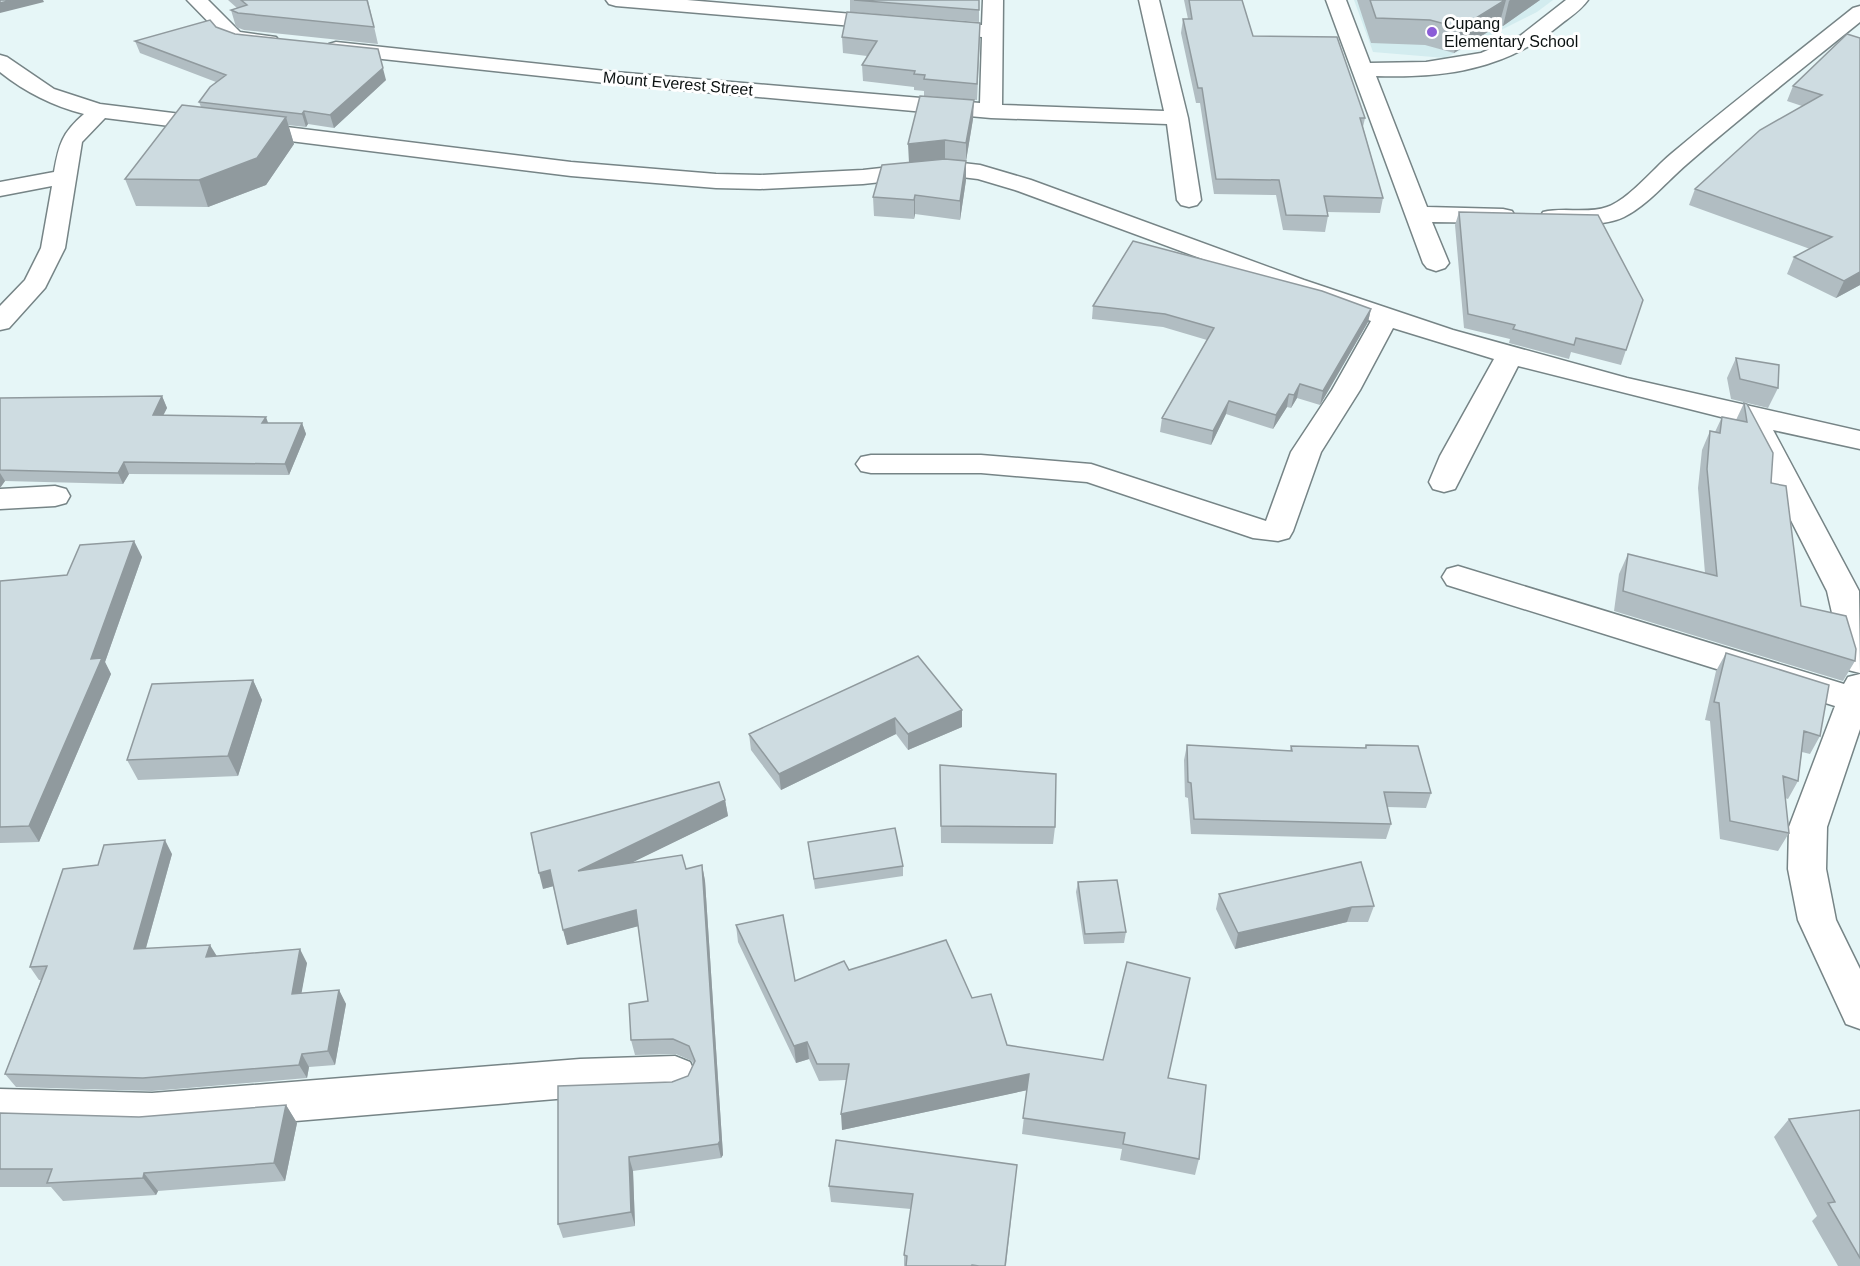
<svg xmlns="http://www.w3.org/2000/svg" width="1860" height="1266" font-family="Helvetica,sans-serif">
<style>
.built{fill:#d3ecef}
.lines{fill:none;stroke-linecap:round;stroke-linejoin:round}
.minor-casing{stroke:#768486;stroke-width:3}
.minor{fill:#fff;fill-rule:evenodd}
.wall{fill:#b1bdc2}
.shaded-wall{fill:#909a9e}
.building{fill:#cedce1;stroke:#909a9e;stroke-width:1.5}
.poi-dot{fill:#8b5dd7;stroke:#fff;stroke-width:2}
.labels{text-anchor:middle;stroke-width:6;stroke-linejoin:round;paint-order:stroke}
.far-poi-label{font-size:16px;fill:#0b1111;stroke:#fff;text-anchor:start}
.far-street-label{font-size:16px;fill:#0b1111;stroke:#fff}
</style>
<rect width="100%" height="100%" fill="#e6f6f7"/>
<path class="built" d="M1354 0H1553L1537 12 1445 58 1373 52Z"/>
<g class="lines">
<g class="minor-casing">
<path id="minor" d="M187 0H208L240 32 276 37 279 41 276 45 269 47 227 41Z
M606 0H687L982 25 983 0H1003L1002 105 1164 111 1139 0H1159L1188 118 1201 200 1197 205 1189 207 1181 205 1177 200 1167 124 991 118 615 84 336 54 329 52 326 48 329 44 336 42 615 72 980 103 982 37 616 6 609 4Z
M1326 0H1346L1370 63 1426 62 1481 53 1520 36 1566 0H1588C1581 10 1570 17 1561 24 1505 70 1445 78 1376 76L1427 207 1503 209 1512 211 1515 216 1512 221 1503 223 1432 222 1449 263 1445 268 1436 271 1427 268 1423 263Z
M1860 6V22C1802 69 1743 115 1687 164 1667 181 1648 205 1624 217 1606 226 1563 227 1543 222L1540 217 1543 212C1564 207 1587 214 1607 207 1628 200 1653 169 1671 154 1730 104 1792 57 1853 8Z
M0 55 7 57 54 89 100 104 571 162 716 174 760 175 863 170 945 161 980 165 1031 180 1304 280 1453 330 1627 378 1860 431V449L1773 430 1859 591 1860 673 1848 670 1843 661 1827 591 1741 422 1518 366 1455 489 1444 492 1433 489 1429 482 1440 456 1494 359 1393 328 1360 390 1321 452 1293 531 1289 538 1278 541 1253 538 1087 482 981 473H871L861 471 856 464 861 457 871 455H981L1091 464 1266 521 1291 452 1332 390 1371 321 1015 190 978 179 945 175 863 184 760 189 716 188 571 176 105 118 82 142 65 248 45 288 9 328 0 330V306L25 280 41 248 52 186 0 196V182L54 172C59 144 62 133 84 114 53 106 25 92 0 72Z
M55 486 66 489 70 496 66 503 55 506 0 509V489Z
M1458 566 1844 684 1848 677 1860 674V729L1827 827 1826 869 1836 920 1860 969V1029L1846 1024 1798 920 1788 869 1789 827 1835 706 1447 585 1442 577 1447 569Z
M675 1056 690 1062 696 1075 690 1088 675 1094 580 1097 152 1133 0 1129V1089L152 1093 580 1059Z"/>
</g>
<use href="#minor" class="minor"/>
</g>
<path class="wall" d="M228 0H368L378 44 244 30 236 27 231 10 237 8Z
M850 0H979V22L850 12Z
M1184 0H1242L1253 36 1365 118 1363 127 1383 198 1380 213 1327 212 1328 216 1325 232 1283 230 1276 195 1214 194 1200 103H1196L1181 33 1183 19H1188Z
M1357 0H1540L1503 26 1499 25 1454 53 1425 45 1371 43Z
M216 27 235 34 386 80 334 128 308 124 306 127 288 125 294 144 266 185 208 207 136 206 125 179 201 107 199 102 216 82 140 53 135 41Z
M842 37 980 39 977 100 924 96V91L914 90V87L863 81 862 65 867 56 843 53Z
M1860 38V285L1836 298 1787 274 1794 257 1810 249 1689 205 1695 189 1802 106 1787 101 1793 86Z
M973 119 966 161V180L960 220 915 214 914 219 874 216 873 197 909 163Z
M1459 212 1626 350 1621 365 1571 352 1569 359 1509 343 1510 339 1464 328 1455 225Z
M1093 306 1371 309 1368 322 1320 405 1297 398 1291 408 1287 407 1273 429 1226 414 1211 445 1160 432 1162 418 1207 340 1163 327 1092 319Z
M1736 358 1778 388 1768 408 1731 399 1727 378Z
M162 396 167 408 163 415 268 423H302L306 434 289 475 129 474 123 484 5 481 0 488V398Z
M1744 403 1771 483 1801 606 1855 661 1843 681 1614 611 1619 574 1628 554 1705 573 1698 488 1702 450 1710 431 1715 432 1722 417 1736 420Z
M134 541 142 557 105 662 111 674 39 842 0 843V581L67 575Z
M1726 653 1820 736 1810 754 1802 752 1798 781 1788 799 1785 798 1789 833 1778 851 1720 839 1710 721 1705 720 1716 671Z
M253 680 262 700 238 776 138 780 127 760Z
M962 710V727L908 750 896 734 781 790 751 750 749 734Z
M1187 745 1290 751 1291 746 1365 748 1366 745 1431 793 1426 808 1387 807 1391 824 1386 839 1191 834 1188 798 1185 797 1184 760Z
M940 765 1055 827 1053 844 941 843Z
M725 800 728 816 630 863 686 869 702 865 705 881 723 1155 721 1158 633 1171 635 1226 563 1238 558 1224 672 1082 688 1076 693 1064 692 1061 676 1054 635 1055 631 1040 648 1001 638 926 567 945 553 886 543 889Z
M808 842 903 866V876L815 889Z
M172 854 146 948 216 956 307 963 301 993 339 990 346 1004 335 1065 309 1067 307 1078 152 1091 16 1087 5 1074 41 980H39L30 967 98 865Z
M1078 882 1126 932 1124 943 1084 944 1076 892Z
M1219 894 1374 906 1368 922H1347L1235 949 1216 909Z
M736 925 795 981 849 970 972 998 1007 1045 1168 1078 1199 1159 1195 1175 1120 1160 1122 1149 1022 1134 1027 1090 842 1130 846 1080 819 1081 809 1059 796 1063 738 942Z
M286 1105 297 1123 285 1181 158 1191 156 1195 63 1201 51 1187H0V1113L139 1117Z
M1860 1110V1266H1838L1812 1221 1817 1216 1774 1137 1789 1119Z
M1017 1165 1006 1266H904V1255L911 1209 831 1202 829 1186Z"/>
<path class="shaded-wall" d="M12 0H43L44 2 0 13V3Z
M1506 0 1499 25 1454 53 1460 28Z
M1510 0H1540L1503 26 1509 1Z
M378 49 386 80 334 128 330 115Z
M974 100 973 119 966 161V143Z
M304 111 308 124 306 127 302 114Z
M286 117 294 144 266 185 208 207 199 180Z
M945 140V159L909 163 908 144Z
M966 161V180L960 220V201Z
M915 195V214L914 219V200Z
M1860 272V285L1836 298 1844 281Z
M1371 309 1368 322 1320 405 1323 391Z
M1300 384 1297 398 1291 408 1294 395Z
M1289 394 1287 407 1273 429 1276 415Z
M162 396 167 408 158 426 153 415Z
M1229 401 1226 414 1211 445 1213 431Z
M266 417 270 428 262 423Z
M302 423 306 434 289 475 285 464Z
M124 462 129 474 123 484 118 473Z
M0 473 5 481 0 488Z
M134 541 142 557 105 662 111 674 39 842 29 826Z
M253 680 262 700 238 776 228 756Z
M962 710V727L908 750V734Z
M895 718 896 734 781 790 779 774Z
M725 800 728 816 582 887 578 871Z
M165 840 172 854 142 962 134 949Z
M702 865 705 881 723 1155 721 1158 718 1144Z
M550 870 554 886 543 889 539 873Z
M1352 907 1347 922 1235 949 1238 933Z
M636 910 639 926 567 945 563 930Z
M210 945 218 958 206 957Z
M300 949 307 963 299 1007 292 994Z
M339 990 346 1004 335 1065 328 1051Z
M807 1042 809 1059 796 1063 794 1046Z
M302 1054 309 1067 307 1078 299 1065Z
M1029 1074 1028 1090 842 1130 841 1114Z
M286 1105 297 1123 285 1181 274 1163Z
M629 1157 633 1171 635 1226 631 1212Z
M144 1173 158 1191 156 1195 143 1178Z"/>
<path class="building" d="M0 0H12L0 3Z
M241 0H367L374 27 238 13 231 10 247 5Z
M854 0H979V10Z
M1189 0H1242L1253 36 1337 37 1365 118H1360L1383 198 1324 196 1328 216 1286 215 1279 180 1216 179 1202 88H1198L1183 19H1192Z
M1370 0H1505L1460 28 1430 20 1376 18Z
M847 12 980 23 977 84 924 79 925 75 914 74 915 71 862 65 877 41 842 37Z
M210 20 216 27 235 34 378 49 383 68 330 115 304 111 302 114 199 102 210 87 226 75 135 41Z
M1847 34 1860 38V272L1844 281 1794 257 1832 237 1695 189 1760 130 1822 95 1793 86Z
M920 96 974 100 966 143 945 140 908 144Z
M182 105 286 117 257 158 199 180 125 179Z
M945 159 966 161 960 201 915 195 914 200 873 197 882 165Z
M1459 212 1598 215 1643 300 1626 350 1576 338 1574 345 1513 329 1515 325 1468 314Z
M1133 241 1322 291 1371 309 1323 391 1300 384 1294 395 1289 394 1276 415 1229 401 1213 431 1162 418 1214 328 1165 314 1093 306Z
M1736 358 1779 365 1778 388 1740 379Z
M162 396 153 415 266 417 262 423H302L285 464 124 462 118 473 0 470V398Z
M1744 403 1747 404 1773 453 1771 483 1786 486 1801 606 1846 616 1856 649 1855 661 1623 591 1628 554 1717 576 1707 469 1710 431 1720 433 1722 417 1747 422Z
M134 541 91 659 102 658 29 826 0 827V581L67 575 80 545Z
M1726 653 1829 685 1820 736 1804 731 1798 781 1783 776 1789 833 1730 821 1719 703 1714 702Z
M918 656 962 710 908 734 895 718 779 774 749 734Z
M253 680 228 756 127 760 152 684Z
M1187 745 1292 751 1291 746 1366 748V745L1418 746 1431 793 1384 792 1391 824 1194 819 1191 783 1188 782Z
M940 765 1056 774 1055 827 941 826Z
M719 782 725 800 578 871 682 855 686 869 702 865 720 1141 718 1144 629 1157 631 1212 558 1224V1086L672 1082 688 1076 695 1061 689 1046 673 1039 631 1040 629 1004 648 1001 636 910 563 930 550 870 539 873 531 833Z
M895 828 903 866 814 879 808 842Z
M165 840 134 949 210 945 206 957 300 949 292 994 339 990 328 1051 302 1054 299 1065 143 1078 5 1074 47 966 30 967 63 869 98 865 104 845Z
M1361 862 1374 906 1352 907 1238 933 1219 894Z
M1117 880 1126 932 1085 934 1078 882Z
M783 915 795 981 844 961 849 970 946 940 972 998 991 994 1007 1045 1103 1060 1127 962 1190 978 1168 1078 1206 1085 1199 1159 1123 1144 1125 1133 1023 1118 1029 1074 841 1114 849 1064H817L807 1042 794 1046 736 925Z
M286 1105 274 1163 144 1173 143 1178 47 1183 52 1169H0V1113L139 1117Z
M1860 1110V1258L1828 1203 1835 1202 1789 1119Z
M836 1140 1017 1165 1005 1266H979L972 1265 971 1266H906L907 1256 904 1255 913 1194 829 1186Z"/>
<circle class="poi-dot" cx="1432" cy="32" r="6"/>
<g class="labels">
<g class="far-poi-label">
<text x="1444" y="29">Cupang<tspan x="1444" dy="18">Elementary School</tspan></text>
</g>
<g class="far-street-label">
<text transform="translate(678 83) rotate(5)" y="6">Mount Everest Street</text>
</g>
</g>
</svg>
